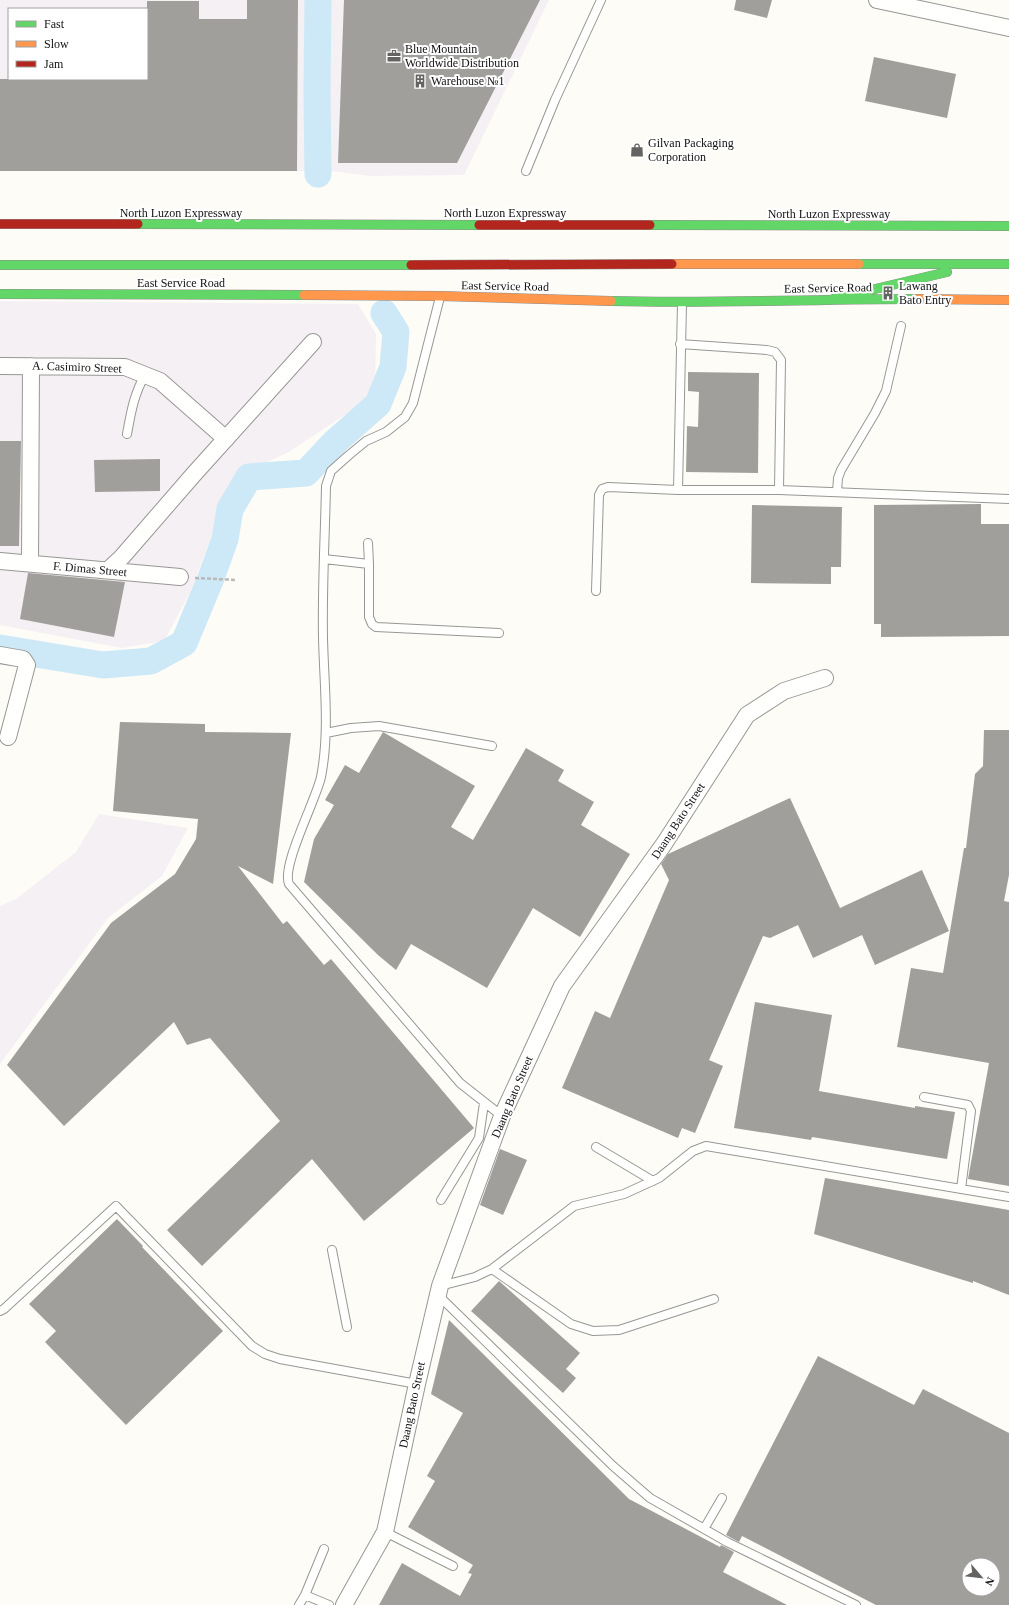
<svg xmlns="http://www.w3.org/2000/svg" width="1009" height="1605" font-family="Georgia,serif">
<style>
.industrial{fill:#f5f0f3;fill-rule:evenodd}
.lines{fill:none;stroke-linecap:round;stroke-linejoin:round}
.river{stroke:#cde8f7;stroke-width:27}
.building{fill:#a19f9c;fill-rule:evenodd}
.lane-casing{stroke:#979795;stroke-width:10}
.street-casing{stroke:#979795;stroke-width:18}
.fast-casing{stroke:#8e8d8b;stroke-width:10}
.slow-casing{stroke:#8e8d8b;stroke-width:10}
.jam-casing{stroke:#8e8d8b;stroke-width:10}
.path{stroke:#b9b9b8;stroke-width:2.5;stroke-dasharray:4 2;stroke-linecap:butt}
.lane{stroke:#fffffe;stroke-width:8}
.street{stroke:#fffffe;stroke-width:16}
.fast{stroke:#63d668;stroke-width:9}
.slow{stroke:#ff974d;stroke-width:9}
.jam{stroke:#b3261e;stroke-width:9}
.labels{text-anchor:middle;stroke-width:4;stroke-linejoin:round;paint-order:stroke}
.poi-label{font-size:12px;fill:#111;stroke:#fff;text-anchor:start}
.street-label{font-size:12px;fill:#111;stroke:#fff}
</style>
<rect width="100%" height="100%" fill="#fdfcf7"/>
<path class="industrial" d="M0 0H549L464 175 370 176 331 171H0ZM9 9H147V79H9Z
M0 301 358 304 376 334 375 395 287 453 245 472 218 518 191 591 164 641 122 648 0 625Z
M99 814 188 828 162 876 108 918 0 1064V906L16 899 76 852Z"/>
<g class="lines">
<path class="river" d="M318 174 317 92 318 0
M0 648 103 665 151 661 184 643 211 578 225 539 230 509 249 477 306 473 335 442 378 404 393 367 396 332 384 313"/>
</g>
<path class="building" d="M247 0H298L297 171H0V79H147V1H199V19H247Z
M344 0H540L457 163H338Z
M736 0H772L767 18 734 10Z
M874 57 956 74 947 118 865 101Z
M688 372 759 373 758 473 686 472 687 426 698 427 699 392 688 391Z
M0 441H21L19 546H0Z
M160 459V491L95 492 94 460Z
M981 504V524H1009V636L881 637V624H874V505Z
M752 505 842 507 841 567H831V584L751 583Z
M28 573 125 582 114 637 20 619Z
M120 722 205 724V732L291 733 273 884 238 866 283 924 287 921 324 965 331 959 474 1128 364 1221 312 1159 202 1266 167 1230 280 1121 210 1038 187 1045 174 1022 64 1126 7 1065 111 923 175 874 196 839 198 819 113 811Z
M984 730H1009V875L1004 901 1009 902V1186L968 1179 989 1063 897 1047 911 968 943 973 964 848H966L975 774 983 766Z
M383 732 475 786 451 827 473 840 526 748 564 770 558 781 594 802 581 825 630 854 580 937 533 908 487 988 411 944 396 970 378 955 304 882 314 839 334 805 325 800 345 765 359 773Z
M790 798 840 908 922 870 949 931 875 965 862 935 813 958 798 925 770 938 763 936 709 1060 723 1066 695 1133 682 1128 678 1138 562 1088 595 1011 610 1018 669 880 661 864 668 854Z
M755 1002 832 1015 819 1091 915 1108V1106L955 1112 947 1159 812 1137 811 1140 734 1128Z
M500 1149 527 1160 503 1215 480 1205Z
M825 1178 1009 1210V1295L973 1281V1283L814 1234Z
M117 1219 143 1246 142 1247 223 1331 126 1425 45 1342 56 1331 29 1304Z
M499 1281 580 1353 566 1369 576 1378 563 1393 471 1311Z
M449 1320 629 1499 720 1547 721 1545 734 1552 723 1572 787 1605H379L402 1563 460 1596 472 1574 468 1573 473 1565 408 1527 435 1481 427 1476 463 1413 431 1394Z
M818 1356 914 1405 923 1389 1009 1433V1605H876L742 1536 739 1542 726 1535ZM969 1565H993V1589H969Z"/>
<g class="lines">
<g class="lane-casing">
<path id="lane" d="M526 171 555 100 601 0
M440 297 413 403 405 417 386 432 366 441 349 455 331 471 326 486C325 537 322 588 323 638 324 684 330 731 321 777 316 800 281 866 289 884L460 1083 502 1116
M680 344 767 350 775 352 781 360 779 490
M127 434C131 412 134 394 145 375
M678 490 682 303
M837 492 838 478 841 470 875 413 886 391 901 326
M324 559 369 564 368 543
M369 564V617L372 624 376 627 499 633
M596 591 599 495 602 489 608 487 678 490H779L1009 499
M326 733 351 728 379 726 492 746
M924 1097 968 1105 971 1111 961 1189
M596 1147 653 1181
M441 1200 479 1138 484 1103
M332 1250 347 1327
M492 1269 571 1324 593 1331 619 1330 714 1299
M440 1286 475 1277 492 1269 574 1206 624 1194 659 1178 693 1151 706 1146 1009 1197
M438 1295 613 1466 650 1498 727 1542 856 1605
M0 1311 4 1309 116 1206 252 1346 265 1354 280 1359 417 1384
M704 1529 722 1498
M385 1532 453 1566
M324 1549 305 1595 329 1605
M299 1605 305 1595"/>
</g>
<g class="street-casing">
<path id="street" d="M877 0 1009 28
M0 366 125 367 160 381 226 439
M0 561 180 577
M30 563 31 366
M108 570 122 557 194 474 313 342
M0 655 23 659 27 665 8 737
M344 1605 385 1532 417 1384 440 1286 502 1116 562 986 664 844 747 715 784 691 825 678"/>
</g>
<g class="fast-casing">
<path id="fast" d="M138 224 479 225
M650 225 1009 226
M859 264H1009
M0 265H411
M0 294 304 295
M833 299 947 272
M611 301C712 304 814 299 916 299"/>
</g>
<g class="slow-casing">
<path id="slow" d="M672 264H859
M304 295 440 296 611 301
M916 299 1009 300"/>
</g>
<g class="jam-casing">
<path id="jam" d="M0 224H138
M479 225H650
M411 265 672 264"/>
</g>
<path class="path" d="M195 578 237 580"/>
<use href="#lane" class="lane"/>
<use href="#street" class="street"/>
<use href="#fast" class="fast"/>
<use href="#slow" class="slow"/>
<use href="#jam" class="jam"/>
</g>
<defs>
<g id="office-bare" transform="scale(1.08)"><path d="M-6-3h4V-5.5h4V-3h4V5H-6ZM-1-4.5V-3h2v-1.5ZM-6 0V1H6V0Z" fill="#646362" stroke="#fff" stroke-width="2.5" paint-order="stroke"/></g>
<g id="building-bare" transform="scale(1.08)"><path d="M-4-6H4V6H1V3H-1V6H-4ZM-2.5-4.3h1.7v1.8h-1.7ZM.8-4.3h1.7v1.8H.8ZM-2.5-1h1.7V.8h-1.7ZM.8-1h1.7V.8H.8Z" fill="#646362" stroke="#fff" stroke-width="2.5" paint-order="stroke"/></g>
<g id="shop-bare" transform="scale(1.08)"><path d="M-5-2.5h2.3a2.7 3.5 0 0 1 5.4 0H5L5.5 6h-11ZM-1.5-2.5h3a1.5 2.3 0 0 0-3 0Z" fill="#646362" stroke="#fff" stroke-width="2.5" paint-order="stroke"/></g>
</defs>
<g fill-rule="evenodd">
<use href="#office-bare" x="394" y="56"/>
<use href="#building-bare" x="420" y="81"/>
<use href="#shop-bare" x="637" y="150"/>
<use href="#building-bare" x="888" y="293"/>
</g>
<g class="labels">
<g class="poi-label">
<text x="405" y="53">Blue Mountain<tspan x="405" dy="14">Worldwide Distribution</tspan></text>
<text x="431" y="85">Warehouse №1</text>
<text x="648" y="147">Gilvan Packaging<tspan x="648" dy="14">Corporation</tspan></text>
<text x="899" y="290">Lawang<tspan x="899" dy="14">Bato Entry</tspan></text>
</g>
<g class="street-label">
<text x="181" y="217">North Luzon Expressway</text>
<text x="505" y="217">North Luzon Expressway</text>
<text x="829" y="218">North Luzon Expressway</text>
<text x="181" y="287">East Service Road</text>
<text transform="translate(505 286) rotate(1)" y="4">East Service Road</text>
<text transform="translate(828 288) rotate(-1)" y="4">East Service Road</text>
<text transform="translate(77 367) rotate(2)" y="4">A. Casimiro Street</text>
<text transform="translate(90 569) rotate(5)" y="4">F. Dimas Street</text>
<text transform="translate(678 821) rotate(-57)" y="4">Daang Bato Street</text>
<text transform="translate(512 1097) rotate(-67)" y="4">Daang Bato Street</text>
<text transform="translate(412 1405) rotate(-78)" y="4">Daang Bato Street</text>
</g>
</g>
<rect x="8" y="8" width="140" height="72" fill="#ffffff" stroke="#a0a0a0"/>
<rect x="16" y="21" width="20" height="6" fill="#63d668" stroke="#a0a0a0"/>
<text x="44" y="28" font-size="12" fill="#111111">Fast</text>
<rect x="16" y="41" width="20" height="6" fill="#ff974d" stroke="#a0a0a0"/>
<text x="44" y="48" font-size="12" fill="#111111">Slow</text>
<rect x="16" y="61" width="20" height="6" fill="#b3261e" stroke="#a0a0a0"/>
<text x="44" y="68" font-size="12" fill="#111111">Jam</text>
<g transform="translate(981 1577) rotate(118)"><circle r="19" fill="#ffffff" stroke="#a0a0a0"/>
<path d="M0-3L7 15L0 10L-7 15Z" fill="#646362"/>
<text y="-6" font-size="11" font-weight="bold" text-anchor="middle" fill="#111111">N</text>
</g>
</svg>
